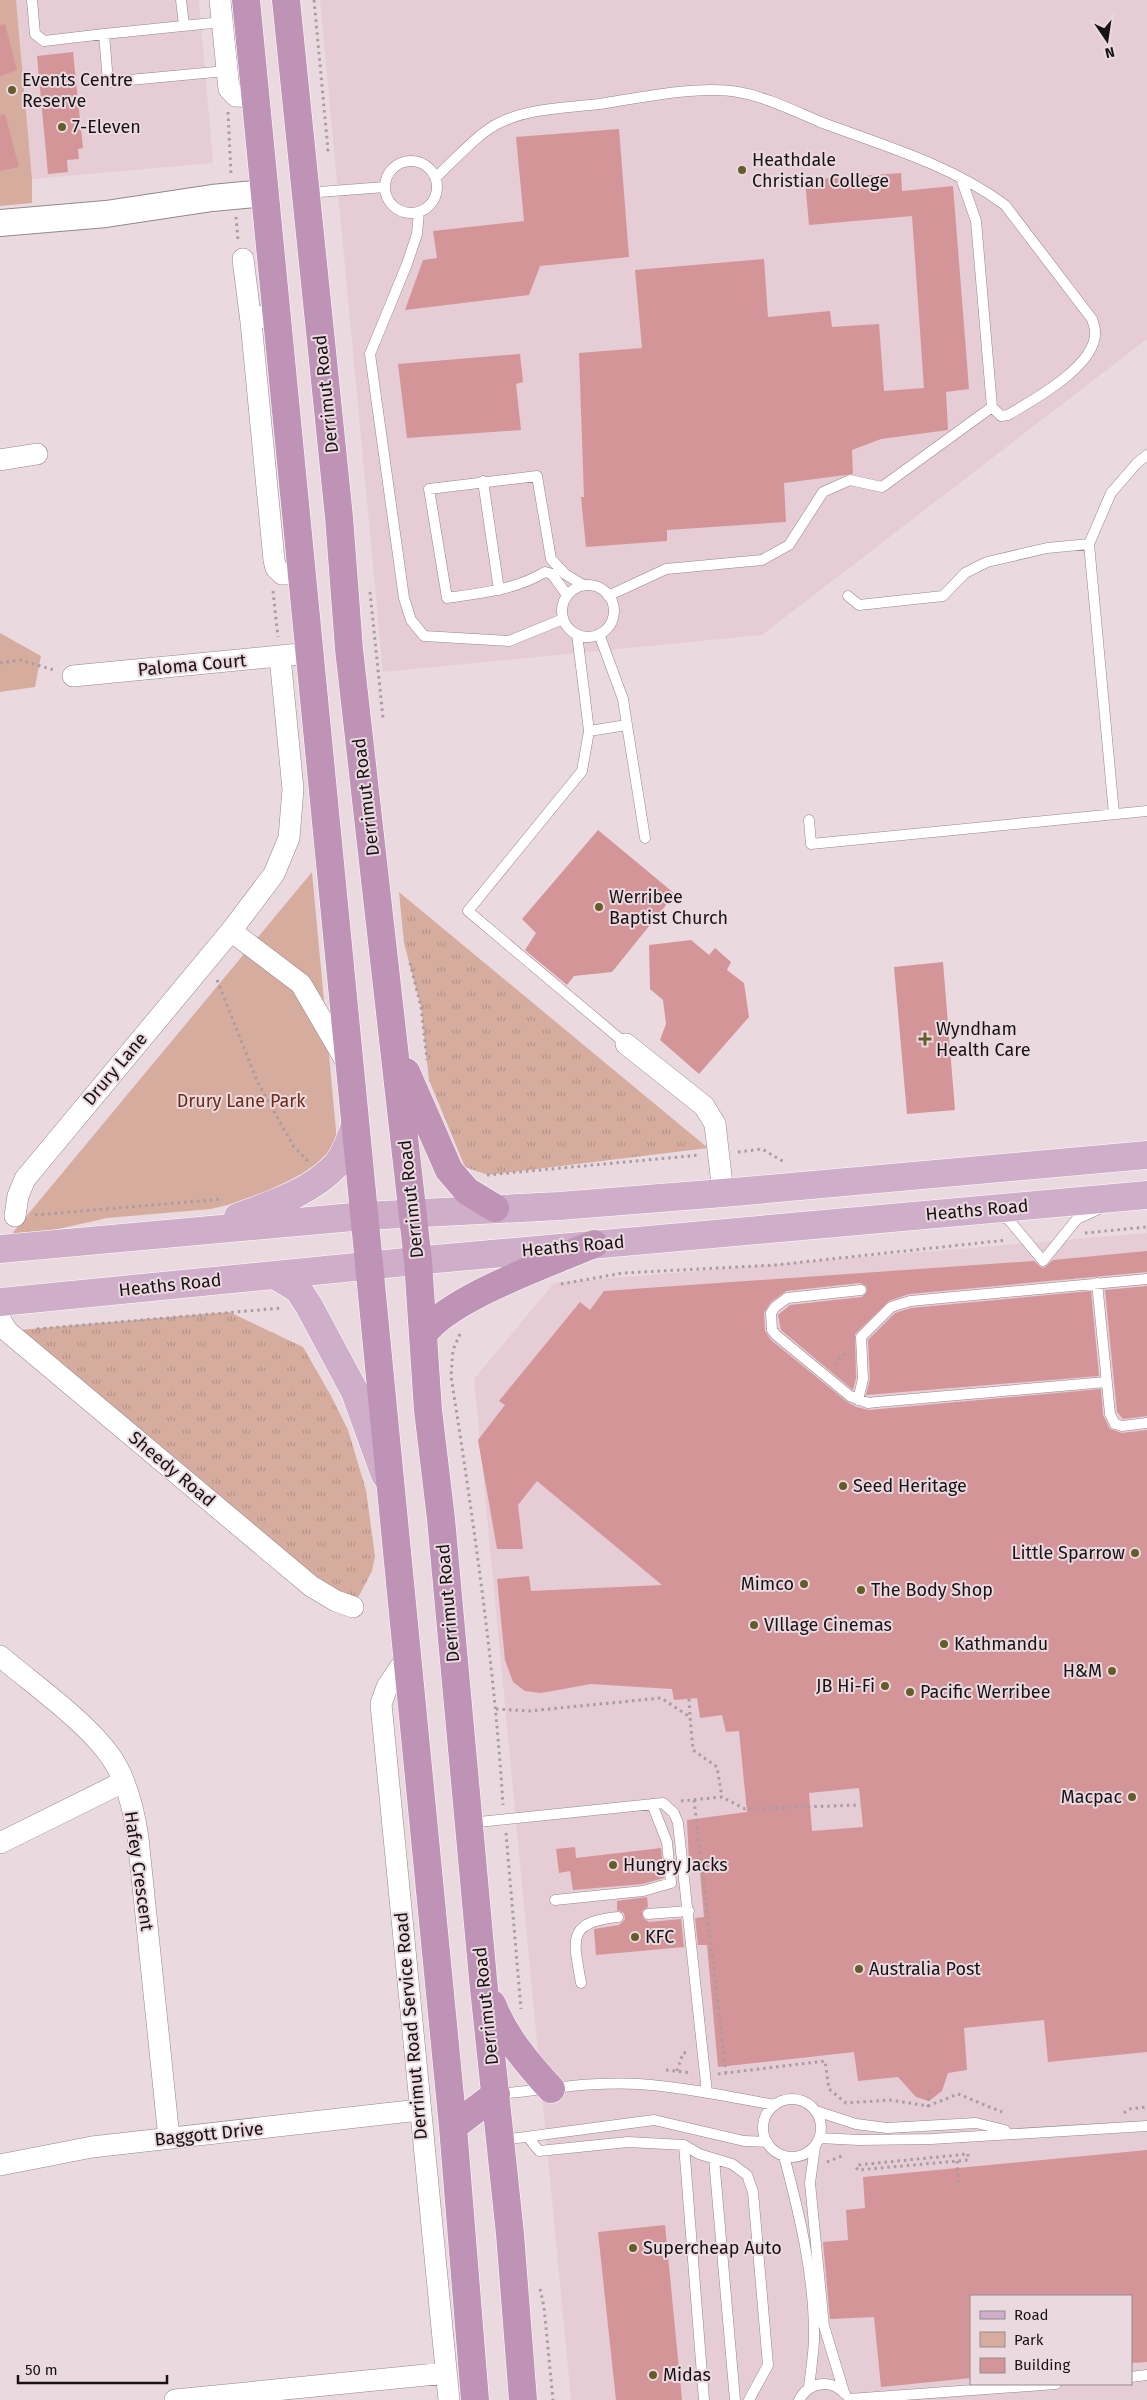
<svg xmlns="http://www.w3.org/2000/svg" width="1147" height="2400" font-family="'Fira Sans',sans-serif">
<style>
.built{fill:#e5ccd5;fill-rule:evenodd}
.grass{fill:url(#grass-tufts)}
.park{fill:#d6ac9f}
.building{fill:#d49598;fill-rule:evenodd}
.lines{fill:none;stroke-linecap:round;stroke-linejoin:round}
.service-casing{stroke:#95878c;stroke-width:11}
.minor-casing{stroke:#95878c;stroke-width:22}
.tertiary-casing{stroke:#95878c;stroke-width:28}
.primary-casing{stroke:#fff;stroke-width:29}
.trunk-casing{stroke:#fff;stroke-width:29}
.path{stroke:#a99da1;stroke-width:3;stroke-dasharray:2.5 4;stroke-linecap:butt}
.service{stroke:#fff;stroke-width:10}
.minor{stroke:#fff;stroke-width:21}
.tertiary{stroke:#fff;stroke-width:26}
.primary{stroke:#ceaec8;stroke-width:28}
.trunk{stroke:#be93b6;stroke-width:28}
.poi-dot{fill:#645c29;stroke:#eadae0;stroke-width:2}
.labels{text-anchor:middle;stroke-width:4;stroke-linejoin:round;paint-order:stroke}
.poi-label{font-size:18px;fill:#181214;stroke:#eadae0;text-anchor:start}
.street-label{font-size:18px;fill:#181214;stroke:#eadae0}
.park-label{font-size:18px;fill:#702912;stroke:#eadae0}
</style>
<defs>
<pattern id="grass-tufts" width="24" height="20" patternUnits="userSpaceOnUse" patternTransform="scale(1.25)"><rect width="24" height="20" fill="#d6ac9f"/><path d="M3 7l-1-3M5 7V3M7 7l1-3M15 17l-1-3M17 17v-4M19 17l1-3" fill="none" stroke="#b79388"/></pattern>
</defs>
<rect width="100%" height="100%" fill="#eadae0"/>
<path class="built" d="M16 0H199L213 163 32 179Z
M320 0H1147V339L762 635 383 672Z
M1147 1233V2400H571L474 1379 554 1283ZM971 2296H1131V2384H971Z"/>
<path class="grass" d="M399 892 708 1148 488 1175 465 1167 429 1080 421 1007 404 943Z
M229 1312 303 1347 330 1394 348 1430 366 1490 375 1556 372 1571 353 1607 7 1331Z"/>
<path class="park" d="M0 0H16L32 179V203L0 206Z
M0 633 41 656 35 687 0 692Z
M312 872 337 1141 323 1164 251 1199 211 1209 107 1218 40 1233 10 1236Z"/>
<path class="building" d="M5 24 17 70 0 76V25Z
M73 52 83 148 78 149 79 159 67 160 68 172 48 174 37 56Z
M5 114 19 167 0 171V115Z
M619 129 629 257 540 266 529 295 405 310 423 260 437 258 433 231 524 221 516 137Z
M901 173 902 191 953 186 969 389 946 392 948 430 881 439 852 450 853 474 784 483 786 522 667 530V541L586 547 581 497H584L579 353 642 348 635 270 764 259 768 317 830 311 832 327 879 324 884 391 924 388 912 216 809 225 805 180Z
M520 354 523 382 516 384 521 430 407 438 398 364Z
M598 830 675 894 612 972 574 976 567 985 525 950 536 933 522 919Z
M691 940 709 955 715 948 731 962 727 970 744 983 749 1017 699 1074 660 1040 666 1024 663 1000 650 989 649 945Z
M943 962 955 1110 907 1114 894 967Z
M1147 1251V1272L909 1294 889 1301 855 1334 856 1378 853 1390 781 1330 778 1315 790 1305 862 1297 867 1292 866 1286 860 1283 786 1291 771 1302 764 1313 765 1331 771 1340 846 1401 856 1407 869 1410 1101 1389 1103 1415 1110 1429 1122 1433 1147 1430V2052L1048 2062 1044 2020 964 2028 967 2070 948 2073 942 2091 929 2101 916 2097 898 2077 858 2081 854 2052 718 2067 707 1945H698L695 1918 704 1917 699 1861 689 1862 687 1820 747 1812 739 1731 726 1732 722 1715 700 1718 697 1698 674 1700 672 1689 591 1684 541 1693 525 1691 513 1682 505 1660 497 1579 529 1576 531 1591 662 1585 537 1481 518 1505 523 1549H497L478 1440 505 1405 499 1401 580 1302 590 1310 604 1291 1034 1261 1041 1267 1044 1268 1053 1260ZM859 1788 863 1827 812 1831 809 1793Z
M1147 1286V1416L1123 1419 1117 1412 1105 1290Z
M1091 1291 1099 1376 866 1395 870 1379 868 1340 895 1313 911 1308Z
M575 1847 576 1858 661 1848 664 1878 642 1884 573 1890 570 1871 559 1873 556 1849Z
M647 1897 648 1907 642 1911 643 1918 649 1922 681 1919 684 1947 596 1955 594 1929 619 1925 625 1919 624 1913 617 1910V1901Z
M1147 2150V2362L1131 2363V2296H971V2378L881 2387 874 2317 830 2319 823 2242 848 2240 846 2210 865 2208 863 2177Z
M665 2225 682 2400H616L598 2232Z"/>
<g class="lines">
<g class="service-casing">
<path id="service" d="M32 0 35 34 44 41 104 34
M181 0 184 25
M222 22 104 34 108 82 226 71
M385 187a26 26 0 1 1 52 0a26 26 0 1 1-52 0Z
M436 177C454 161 478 133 499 123 529 108 566 108 599 104 638 98 699 85 738 92 767 97 796 112 823 123 885 146 951 165 1005 205L1092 319C1093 323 1095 327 1095 331 1098 365 1033 400 1008 415L1001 416 992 407 976 221 961 178
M306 193 385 187
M419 212 417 234 407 264 370 354 404 598 411 620 424 636 509 641 563 619
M483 481 499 590
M562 611a26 26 0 1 1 52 0a26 26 0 1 1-52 0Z
M567 595 552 574 545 572C515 590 482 593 447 598L429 489 537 476 551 559 565 574 583 585
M608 596 666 569 762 560 789 545 823 492 850 480 882 487 992 407
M848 596 859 605 943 596 965 573 987 562 1047 548 1089 544
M577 634 589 731 582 771 468 911 626 1044
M627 725 645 838
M589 731 627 725 623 699 599 634
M1114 814 1089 544 1111 493 1137 463 1147 455
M809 820 811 844 1147 811
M998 1215 1009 1220 1043 1261 1077 1219 1099 1209
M1097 1283 1110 1414 1115 1424 1122 1426 1147 1423
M861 1290 787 1298 775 1307 771 1313 772 1330 776 1335 850 1396 868 1403 877 1402 1106 1382
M858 1400 863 1379 861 1337 891 1307 910 1301 1147 1279
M469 1823 663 1803 674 1813 678 1823 707 2093
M555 1900 643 1891 671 1883 667 1842 652 1804
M648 1914 689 1911
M581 1983C574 1941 565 1922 618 1917
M498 2094C544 2090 592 2081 639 2084 684 2087 730 2097 775 2105
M763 2128a29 29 0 1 1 58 0a29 29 0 1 1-58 0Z
M816 2111 856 2124 887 2128 976 2123 1005 2130
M528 2137 539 2151 628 2142 684 2145 699 2154 732 2164 747 2175 753 2192 768 2365 749 2400
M819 2138 859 2140 931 2139 1147 2126
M502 2140 654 2120 744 2141 767 2142
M684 2145 704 2400
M815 2146 810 2183 824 2326 844 2392
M784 2156C800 2216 815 2279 814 2341 813 2357 811 2372 809 2387
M714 2159 735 2400
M1131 2377 1147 2375
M849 2399 1056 2384
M799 2400C809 2382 831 2378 845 2394"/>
</g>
<g class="minor-casing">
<path id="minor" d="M220 0 229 89 236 96 256 97
M243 259 251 322
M276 310 251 322 274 560 276 568 282 574H302
M0 460 37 454
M73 676 310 653
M231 931 301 984 347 1063
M626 1044 704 1106 715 1124 723 1193
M15 1216 18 1196 25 1179 231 931 274 874 289 838 293 789 280 657
M0 1319 7 1331 311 1586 336 1601 353 1607
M0 1656C34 1685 87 1722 111 1757 127 1780 134 1811 138 1838L169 2138
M406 1659 387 1687 381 1704 449 2400
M0 1843 123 1782
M0 2165 92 2147 419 2110
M175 2400 446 2373"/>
</g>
<g class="tertiary-casing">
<path id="tertiary" d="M0 223 106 214 212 198 265 193"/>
</g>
<g class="primary-casing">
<path id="primary" d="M238 1217C271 1205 312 1192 337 1164 346 1154 350 1139 355 1126
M0 1249 364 1216 559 1206 723 1193 1147 1155
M275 1275 298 1289 309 1306 355 1392 385 1475
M0 1302 436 1259 1147 1195"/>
</g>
<g class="trunk-casing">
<path id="trunk" d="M246 0 453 2127 475 2400
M286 0 339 517 349 649 418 1261 428 1410 441 1519 483 1979 510 2234 523 2400
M406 1072 449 1170 467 1191 495 1208
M423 1335C448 1298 550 1263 594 1244
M492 2004C505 2037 527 2063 551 2089
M453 2127 496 2094"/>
</g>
<path class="path" d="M314 0 328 150H324
M228 112 231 174
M236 217 238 241
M273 591 278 637
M370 592 383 718
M0 663 20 660 54 670
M410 963 421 1007 427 1060
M217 980 258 1083 294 1147 308 1161
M738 1152 762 1149 786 1163
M487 1175 700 1155
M35 1215 223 1199
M1085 1233 1147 1227
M561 1284 623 1273 775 1265 1007 1240
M37 1329 282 1308
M460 1334 453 1350 451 1376C473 1518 494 1661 503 1805
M834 1364 848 1351
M689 1699 690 1716
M496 1709 529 1711 661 1698 690 1717 693 1750 717 1767 722 1797
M694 1800 726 2073
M681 1801 722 1797 745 1809 860 1805
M506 1833 521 2009
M666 2070 692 2073
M677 2071 683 2053 689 2052
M718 2074 825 2061 829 2089 846 2103 890 2100 928 2106 958 2094 1002 2112
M928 2107 929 2091
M1124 2113 1129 2109 1147 2107
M968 2154V2160L858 2170 856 2167 858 2165Z
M957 2161 959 2187
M827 2162 844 2155
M540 2289 544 2307 553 2400"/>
<use href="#service" class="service"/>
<use href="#minor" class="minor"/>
<use href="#tertiary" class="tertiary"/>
<use href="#primary" class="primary"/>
<use href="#trunk" class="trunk"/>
</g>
<g class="poi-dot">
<circle cx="12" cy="90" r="5"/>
<circle cx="62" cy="127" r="5"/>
<circle cx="742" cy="170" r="5"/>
<circle cx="599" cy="907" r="5"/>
<path d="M922.5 1031.5h5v5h5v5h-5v5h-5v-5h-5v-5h5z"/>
<circle cx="843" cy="1486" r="5"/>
<circle cx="1135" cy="1553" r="5"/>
<circle cx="804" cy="1584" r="5"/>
<circle cx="861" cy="1590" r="5"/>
<circle cx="754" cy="1625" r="5"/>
<circle cx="944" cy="1644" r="5"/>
<circle cx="1112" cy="1671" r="5"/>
<circle cx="885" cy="1686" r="5"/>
<circle cx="910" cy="1692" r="5"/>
<circle cx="1132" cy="1797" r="5"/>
<circle cx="613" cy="1865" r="5"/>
<circle cx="635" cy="1937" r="5"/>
<circle cx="859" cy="1969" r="5"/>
<circle cx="633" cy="2248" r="5"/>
<circle cx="653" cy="2375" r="5"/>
</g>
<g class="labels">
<g class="poi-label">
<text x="22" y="86">Events Centre<tspan x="22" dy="21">Reserve</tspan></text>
<text x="72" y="133">7-Eleven</text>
<text x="752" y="166">Heathdale<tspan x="752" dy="21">Christian College</tspan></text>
<text x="609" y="903">Werribee<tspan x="609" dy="21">Baptist Church</tspan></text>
<text x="936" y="1035">Wyndham<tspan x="936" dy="21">Health Care</tspan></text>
<text x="853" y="1492">Seed Heritage</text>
<text x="1125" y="1559" text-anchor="end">Little Sparrow</text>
<text x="794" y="1590" text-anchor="end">Mimco</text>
<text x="871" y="1596">The Body Shop</text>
<text x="764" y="1631">VIllage Cinemas</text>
<text x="954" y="1650">Kathmandu</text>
<text x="1102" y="1677" text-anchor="end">H&amp;M</text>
<text x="875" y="1692" text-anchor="end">JB Hi-Fi</text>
<text x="920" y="1698">Pacific Werribee</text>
<text x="1122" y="1803" text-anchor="end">Macpac</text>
<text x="623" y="1871">Hungry Jacks</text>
<text x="645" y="1943">KFC</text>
<text x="869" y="1975">Australia Post</text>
<text x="643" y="2254">Supercheap Auto</text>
<text x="663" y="2381">Midas</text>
</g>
<g class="street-label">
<text transform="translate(326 394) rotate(-96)" y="6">Derrimut Road</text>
<text transform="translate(192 665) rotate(-5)" y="6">Paloma Court</text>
<text transform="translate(366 797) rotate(-97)" y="6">Derrimut Road</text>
<text transform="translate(115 1069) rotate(-50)" y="6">Drury Lane</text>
<text transform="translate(411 1199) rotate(-96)" y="6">Derrimut Road</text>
<text transform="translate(977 1210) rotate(-5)" y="6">Heaths Road</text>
<text transform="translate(573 1246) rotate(-5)" y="6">Heaths Road</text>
<text transform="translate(170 1285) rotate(-6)" y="6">Heaths Road</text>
<text transform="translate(172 1469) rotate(40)" y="6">Sheedy Road</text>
<text transform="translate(448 1603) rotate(-95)" y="6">Derrimut Road</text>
<text transform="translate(139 1871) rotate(82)" y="6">Hafey Crescent</text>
<text transform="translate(486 2006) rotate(-96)" y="6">Derrimut Road</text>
<text transform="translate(411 2026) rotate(-95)" y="6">Derrimut Road Service Road</text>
<text transform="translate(209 2134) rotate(-6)" y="6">Baggott Drive</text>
</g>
<g class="park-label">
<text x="241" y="1107">Drury Lane Park</text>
</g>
</g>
<rect x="970" y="2295" width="162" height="90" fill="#eadae0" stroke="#968a8e"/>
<rect x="980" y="2311" width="25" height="8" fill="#ceaec8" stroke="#968a8e"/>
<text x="1014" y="2320" font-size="15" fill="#181214">Road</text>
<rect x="980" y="2332" width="25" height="15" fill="#d6ac9f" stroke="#968a8e"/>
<text x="1014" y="2345" font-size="15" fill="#181214">Park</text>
<rect x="980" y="2358" width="25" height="15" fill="#d49598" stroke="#968a8e"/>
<text x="1014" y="2370" font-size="15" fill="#181214">Building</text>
<g transform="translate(1107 40) rotate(167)" stroke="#eadae0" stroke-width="4" paint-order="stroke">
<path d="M0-4L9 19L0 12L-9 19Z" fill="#181214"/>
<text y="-8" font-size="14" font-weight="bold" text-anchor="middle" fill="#181214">N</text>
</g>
<path d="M18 2375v8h149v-8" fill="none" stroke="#181214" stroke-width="2.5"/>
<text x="25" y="2375" font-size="15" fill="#181214" stroke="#eadae0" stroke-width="4" paint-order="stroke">50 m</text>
</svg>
